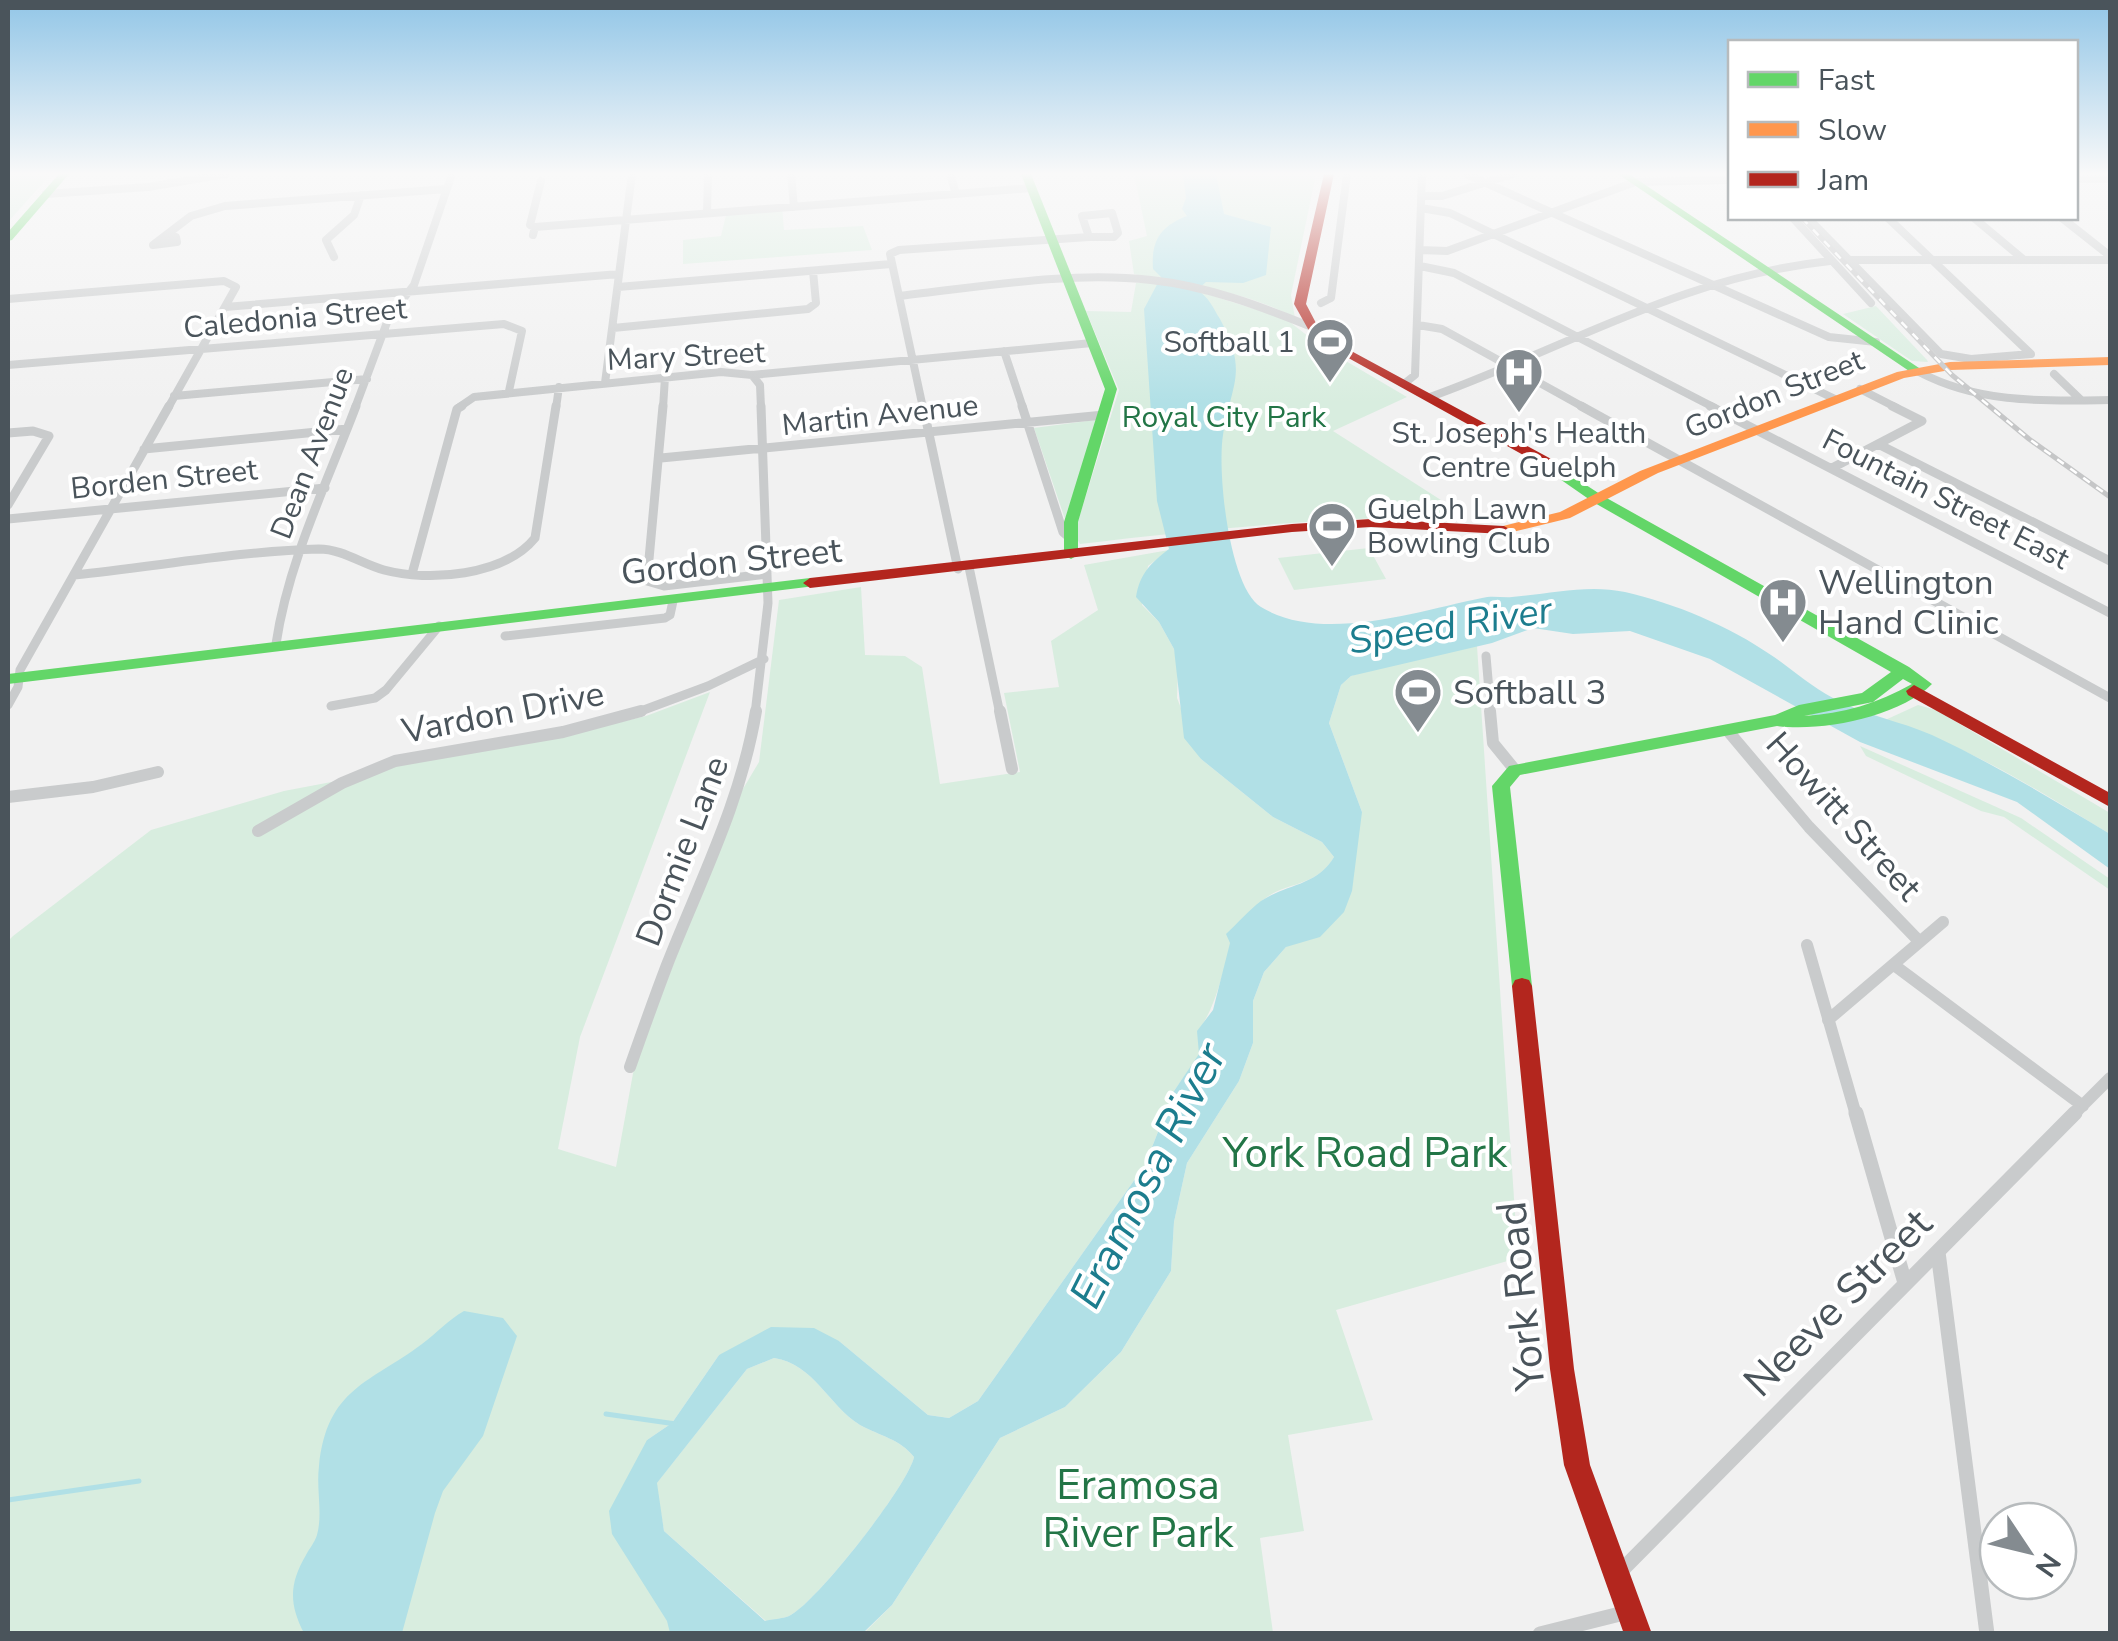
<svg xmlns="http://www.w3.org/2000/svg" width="2118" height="1641" font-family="'Nunito Sans',sans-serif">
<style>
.green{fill:#d8eddf}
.water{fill:#b1e0e6;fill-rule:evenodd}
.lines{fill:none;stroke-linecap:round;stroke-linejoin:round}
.stream{stroke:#b1e0e6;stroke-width:5}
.street-far3{stroke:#c9cbcc;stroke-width:8}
.street-far2{stroke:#c9cbcc;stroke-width:9}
.street-far1{stroke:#c9cbcc;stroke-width:12}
.street{stroke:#c9cbcc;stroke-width:15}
.fast{fill:#63d668;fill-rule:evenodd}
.slow{fill:#ff974d;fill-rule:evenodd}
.jam{fill:#b3261e;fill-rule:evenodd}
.rail-casing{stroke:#c5c6c7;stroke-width:5}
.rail{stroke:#fff;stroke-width:2.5;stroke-dasharray:8;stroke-linecap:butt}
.labels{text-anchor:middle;stroke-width:8;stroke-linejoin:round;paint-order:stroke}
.far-street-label{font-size:30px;fill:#4a545b;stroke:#fff}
.far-poi-label{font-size:30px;fill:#4a545b;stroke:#fff;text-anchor:end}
.far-park-label{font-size:30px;fill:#227546;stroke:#fff}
.street-label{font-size:35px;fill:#4a545b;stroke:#fff}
.poi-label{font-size:35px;fill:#4a545b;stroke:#fff;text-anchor:start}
.water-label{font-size:38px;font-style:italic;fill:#1c7d8e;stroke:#fff}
.near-park-label{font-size:42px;fill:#227546;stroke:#fff}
.near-street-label{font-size:42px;fill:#4a545b;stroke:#fff}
.near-water-label{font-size:45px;font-style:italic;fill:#1c7d8e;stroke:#fff}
</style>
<rect width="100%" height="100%" fill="#f1f1f1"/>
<path class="green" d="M8 174H51L8 222Z
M1134 174H1316L1291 295 1295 318C1247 291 1188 285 1134 274L1129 241 1147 236Z
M782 207 784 230 863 226 872 250 683 264V240L721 236 727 211Z
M1136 283H1158L1197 291 1286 319 1322 347 1407 397 1333 431 1466 516C1333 517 1211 528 1080 544L1075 536 1078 521 1119 390 1086 311 1131 312Z
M1876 306 1927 360 1928 362 1912 361 1843 314Z
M1095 420 1096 423 1065 519 1034 428Z
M1369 548 1386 579 1294 590 1278 558Z
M1169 550 1148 566 1142 605 1159 622 1174 649 1178 667 1177 698 1201 759 1273 817 1322 842 1334 857C1316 888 1286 881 1263 900 1221 934 1228 991 1198 1031L1200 1054 1174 1091 1145 1165 978 1401 949 1418 928 1415 839 1341 719 1355 672 1423 647 1440 670 1633H8V941L13 936 151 830 284 791 363 776 419 759 574 733 646 716 710 692 580 1037 558 1149 616 1167 634 1068 734 804 759 762 779 600 861 587 865 655 905 656 922 667 940 784 1020 772 1004 693 1059 687 1051 641 1098 610 1084 565Z
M1477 646 1518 1258 1336 1310 1373 1420 1288 1435 1304 1531 1260 1538 1273 1633 863 1634 892 1605 1000 1438 1065 1407 1121 1352 1171 1271 1174 1222 1187 1163 1239 1081 1253 1043V1001L1264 972 1286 947 1362 812 1329 723 1341 685 1351 676 1373 669Z
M1918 705 1936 710 2110 813V834C2037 790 1966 743 1883 721Z
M1860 746 2021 818 2110 879V890L2004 817 1981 811 1866 756Z
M774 1358C814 1364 828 1405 860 1425 880 1436 900 1439 914 1457 908 1486 815 1604 789 1616 782 1619 773 1619 766 1621L664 1531 656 1484 747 1369Z"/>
<path class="water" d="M1183 174H1216L1224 214 1271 227 1266 275 1243 283 1206 282 1197 290C1209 297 1213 308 1220 319 1249 373 1231 383 1223 435 1217 471 1229 588 1261 607 1321 644 1418 611 1482 598 1492 595 1502 598 1512 597 1550 594 1587 584 1625 592 1674 603 1729 626 1771 655 1792 669 1810 686 1833 698 1867 716 1900 721 1932 735 1994 764 2052 799 2110 834V869L2017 802 1860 742 1710 659 1630 631 1573 634 1533 628 1492 643 1351 676 1341 685 1329 723 1362 812 1352 891 1344 912 1320 937 1286 947 1264 972 1253 1001V1043L1239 1081 1187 1163 1174 1222 1171 1271 1121 1352 1065 1407 1000 1438 892 1605 863 1633H670L667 1621 612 1534 609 1511 647 1440 672 1423 719 1355 771 1327 814 1328 839 1341 928 1415 949 1418 978 1401 1145 1165 1174 1091 1199 1054 1197 1031 1213 1010 1230 943 1226 934C1238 923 1249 910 1261 901 1286 884 1317 886 1334 857L1322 842 1273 817 1201 759 1184 738 1174 649 1159 622 1136 597C1140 573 1151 563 1169 549L1157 501 1144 309 1161 277 1153 269C1151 240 1161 226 1187 216L1182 209 1186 198ZM774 1358C814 1364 828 1405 860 1425 880 1436 900 1439 914 1457 908 1486 814 1605 789 1616 782 1619 772 1619 765 1621L664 1531 657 1483 747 1369Z
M464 1311 503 1318 517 1336 483 1436 443 1491 435 1513 402 1633H304C289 1604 289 1584 306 1555 309 1549 315 1542 317 1535 323 1513 316 1489 319 1466 327 1388 370 1383 422 1344 437 1333 448 1320 464 1311Z"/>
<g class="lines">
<path class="stream" d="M606 1414 676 1424
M8 1500 139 1481"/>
<path class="street-far3" d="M791 174 794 207
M950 174 956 194
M1466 174 1829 337 1876 342
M2076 179H2110
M46 194 148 187 226 174
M1421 196H1442L1513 174
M1421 208 1450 213 1835 399
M707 213 708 174
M1112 213 1118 233 1114 237H1089L1082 216Z
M1793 218 1871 303
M1808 218 1941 354 1971 359 2031 354 1888 218
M1974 218 2023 259
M2062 218 2110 256
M535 227 1031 188
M169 235 176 237 177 242 153 245 191 216 225 206 446 189
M533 235 535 227 530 225 541 181
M1420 250 1447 251 1635 182 1730 180
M334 257 326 240 354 215 361 195
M1849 260H2110
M1420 266 1454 273 1715 408
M618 287 891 264
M899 296C982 287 1067 271 1151 280 1207 286 1260 306 1312 327
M8 299 224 281 236 287 168 408
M1321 303 1331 298 1347 174
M225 307 619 274
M1418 325 1442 329 1585 408
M613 328 808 309 816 303 813 271
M1004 351 1023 408
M8 365 504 324 522 331 509 391
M1919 372C1980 404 2043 401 2110 400
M2054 374 2081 400
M752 375 760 385 761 408
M605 383 632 174
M1405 383 1415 375 1422 174
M1860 389 1897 408
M174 396 367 379
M1430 397C1569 347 1680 277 1830 261
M355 408 389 317 414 285 452 174
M458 408 474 397 721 372 752 375 1092 343
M556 408 559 387
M663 408 665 377
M923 408 890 254 899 250 1089 237"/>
<path class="street-far2" d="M663 406 647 581 664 586 767 574
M923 406 958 569
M1022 406 1063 532 1070 538
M1581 406 2110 698
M1710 406 2110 613
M8 433 33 431 49 436 8 505
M1878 444 2110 561
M144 449 347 429
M661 458 1104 415
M1832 468 1922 421 1892 406
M8 519 325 488
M969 567 1000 714
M412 574 457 409 462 406
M74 575C154 567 239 551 319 549 342 549 362 564 384 570 429 582 504 576 535 538L556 406
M505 636 665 618 670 615 673 601
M276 644C288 562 327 483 356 406
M1486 656 1491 714
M8 705 18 687 20 670 169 406
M331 706 375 698 386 690 439 626
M633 714 708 686 764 659
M755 714 768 603 761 406"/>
<path class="street-far1" d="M1000 711 1012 769
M1490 711 1493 743 1515 770
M1728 731 1809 827 1917 939
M8 797 93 787 158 772
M258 831 342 783 395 761 563 732 641 711
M1807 945 1856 1115
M1894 965 2083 1106
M1828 1020 1943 922
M630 1067C642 1033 654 999 667 965 700 881 741 802 756 711
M2073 1115 2110 1078"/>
<path class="street" d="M1856 1113 1905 1283
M1938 1252 1987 1634
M1618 1574 2075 1113
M1540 1634 1628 1612"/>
<path class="fast" d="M59 174H69L12 240 8 241V232Z
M1021 174H1031L1117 389 1078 522V555L1071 559 1064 555V522L1105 389Z
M1618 174H1629L1925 372 1915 375Z
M1549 461 1603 496 1909 667 1932 684C1899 717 1822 732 1777 726L1520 775 1510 787 1532 986 1529 992 1522 994 1515 992 1512 986 1492 786 1509 766 1775 715 1799 705 1862 693 1891 672 1593 502 1544 468V462ZM1903 679 1912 684C1878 703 1843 714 1804 716L1873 702Z
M810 578 817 583 815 586 8 684V674Z"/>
<path class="slow" d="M2110 357V365L1950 370 1904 378 1658 473 1570 518 1504 534 1497 530 1499 527 1560 512 1640 471 1897 372 1950 362Z"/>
<path class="jam" d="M1324 174H1334L1306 304 1317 325 1342 346 1566 467V473H1556L1334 350 1308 329 1294 304Z
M1371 519 1504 526 1511 530 1504 534 1371 527 1292 532 810 588 803 583 810 578 1292 524Z
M1914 685 2110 793V807L1908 695 1906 691Z
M1522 978 1529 980 1532 986 1574 1369 1590 1465 1652 1634H1624L1564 1465 1550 1369 1512 986 1515 980Z"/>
<g class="rail-casing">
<path id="rail" d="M1802 218 1952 375 2029 439 2110 497"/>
</g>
<use href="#rail" class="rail"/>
</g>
<linearGradient id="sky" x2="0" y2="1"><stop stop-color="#92c6e7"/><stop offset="0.43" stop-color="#f9f9f9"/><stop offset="1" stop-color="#f9f9f9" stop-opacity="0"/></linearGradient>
<rect width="2118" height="404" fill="url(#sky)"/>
<defs>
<g id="stadium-pin" transform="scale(2.5)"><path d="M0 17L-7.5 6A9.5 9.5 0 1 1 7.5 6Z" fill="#848b90" stroke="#fff"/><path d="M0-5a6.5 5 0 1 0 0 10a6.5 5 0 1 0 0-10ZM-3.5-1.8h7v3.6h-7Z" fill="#fff"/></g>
<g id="hospital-pin" transform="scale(2.5)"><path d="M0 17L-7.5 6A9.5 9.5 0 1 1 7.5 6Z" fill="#848b90" stroke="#fff"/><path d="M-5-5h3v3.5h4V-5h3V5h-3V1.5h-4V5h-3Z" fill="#fff"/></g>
</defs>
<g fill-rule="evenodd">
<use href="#stadium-pin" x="1330" y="342"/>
<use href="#hospital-pin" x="1519" y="372"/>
<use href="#stadium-pin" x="1332" y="526"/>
<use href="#hospital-pin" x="1783" y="602"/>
<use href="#stadium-pin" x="1418" y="692"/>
</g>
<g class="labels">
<g class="far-street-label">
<text transform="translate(295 318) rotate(-5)" y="10">Caledonia Street</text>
<text transform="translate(686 356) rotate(-3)" y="10">Mary Street</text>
<text transform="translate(1774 394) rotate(-22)" y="10">Gordon Street</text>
<text transform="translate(880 415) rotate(-6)" y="10">Martin Avenue</text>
<text transform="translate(312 453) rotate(-69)" y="10">Dean Avenue</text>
<text transform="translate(164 479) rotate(-6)" y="10">Borden Street</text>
<text transform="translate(1946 499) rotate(27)" y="10">Fountain Street East</text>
</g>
<g class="far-poi-label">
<text x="1295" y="352">Softball 1</text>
<text x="1519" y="443" text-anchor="middle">St. Joseph's Health<tspan x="1519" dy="34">Centre Guelph</tspan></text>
<text x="1367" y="519" text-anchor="start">Guelph Lawn<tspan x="1367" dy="34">Bowling Club</tspan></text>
</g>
<g class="far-park-label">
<text x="1224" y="427">Royal City Park</text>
</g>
<g class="street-label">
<text transform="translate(731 561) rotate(-6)" y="12">Gordon Street</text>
<text transform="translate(503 712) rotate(-11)" y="12">Vardon Drive</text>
<text transform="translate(1844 816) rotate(48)" y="12">Howitt Street</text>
<text transform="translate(682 851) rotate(-69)" y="12">Dormie Lane</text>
</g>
<g class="poi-label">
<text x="1818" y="594">Wellington<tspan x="1818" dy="40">Hand Clinic</tspan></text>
<text x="1453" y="704">Softball 3</text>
</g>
<g class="water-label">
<text transform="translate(1450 625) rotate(-9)" y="13">Speed River</text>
</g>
<g class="near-park-label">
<text x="1365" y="1167">York Road Park</text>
<text x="1138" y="1499">Eramosa<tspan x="1138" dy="48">River Park</tspan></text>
</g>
<g class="near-street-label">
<text transform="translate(1520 1296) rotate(-96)" y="15">York Road</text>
<text transform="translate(1837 1302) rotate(-45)" y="15">Neeve Street</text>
</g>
<g class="near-water-label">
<text transform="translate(1147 1175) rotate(-63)" y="16">Eramosa River</text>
</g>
</g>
<rect width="2118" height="1641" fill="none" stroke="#4a545b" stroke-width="20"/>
<rect x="1728" y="40" width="350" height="180" fill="#ffffff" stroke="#b7bbbd" stroke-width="2.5"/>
<rect x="1748" y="72" width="50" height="15" fill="#63d668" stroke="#b7bbbd" stroke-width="2.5"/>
<text x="1818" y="90" font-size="30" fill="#4a545b">Fast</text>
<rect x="1748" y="122" width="50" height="15" fill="#ff974d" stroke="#b7bbbd" stroke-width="2.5"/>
<text x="1818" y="140" font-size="30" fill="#4a545b">Slow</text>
<rect x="1748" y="172" width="50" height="15" fill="#b3261e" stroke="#b7bbbd" stroke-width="2.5"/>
<text x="1818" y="190" font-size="30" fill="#4a545b">Jam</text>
<g transform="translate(2028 1551) rotate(125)"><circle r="48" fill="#ffffff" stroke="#b7bbbd" stroke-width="2.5"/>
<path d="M0-8L18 38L0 25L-18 38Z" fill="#848b90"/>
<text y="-15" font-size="28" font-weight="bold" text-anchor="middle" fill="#4a545b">N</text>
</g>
</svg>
